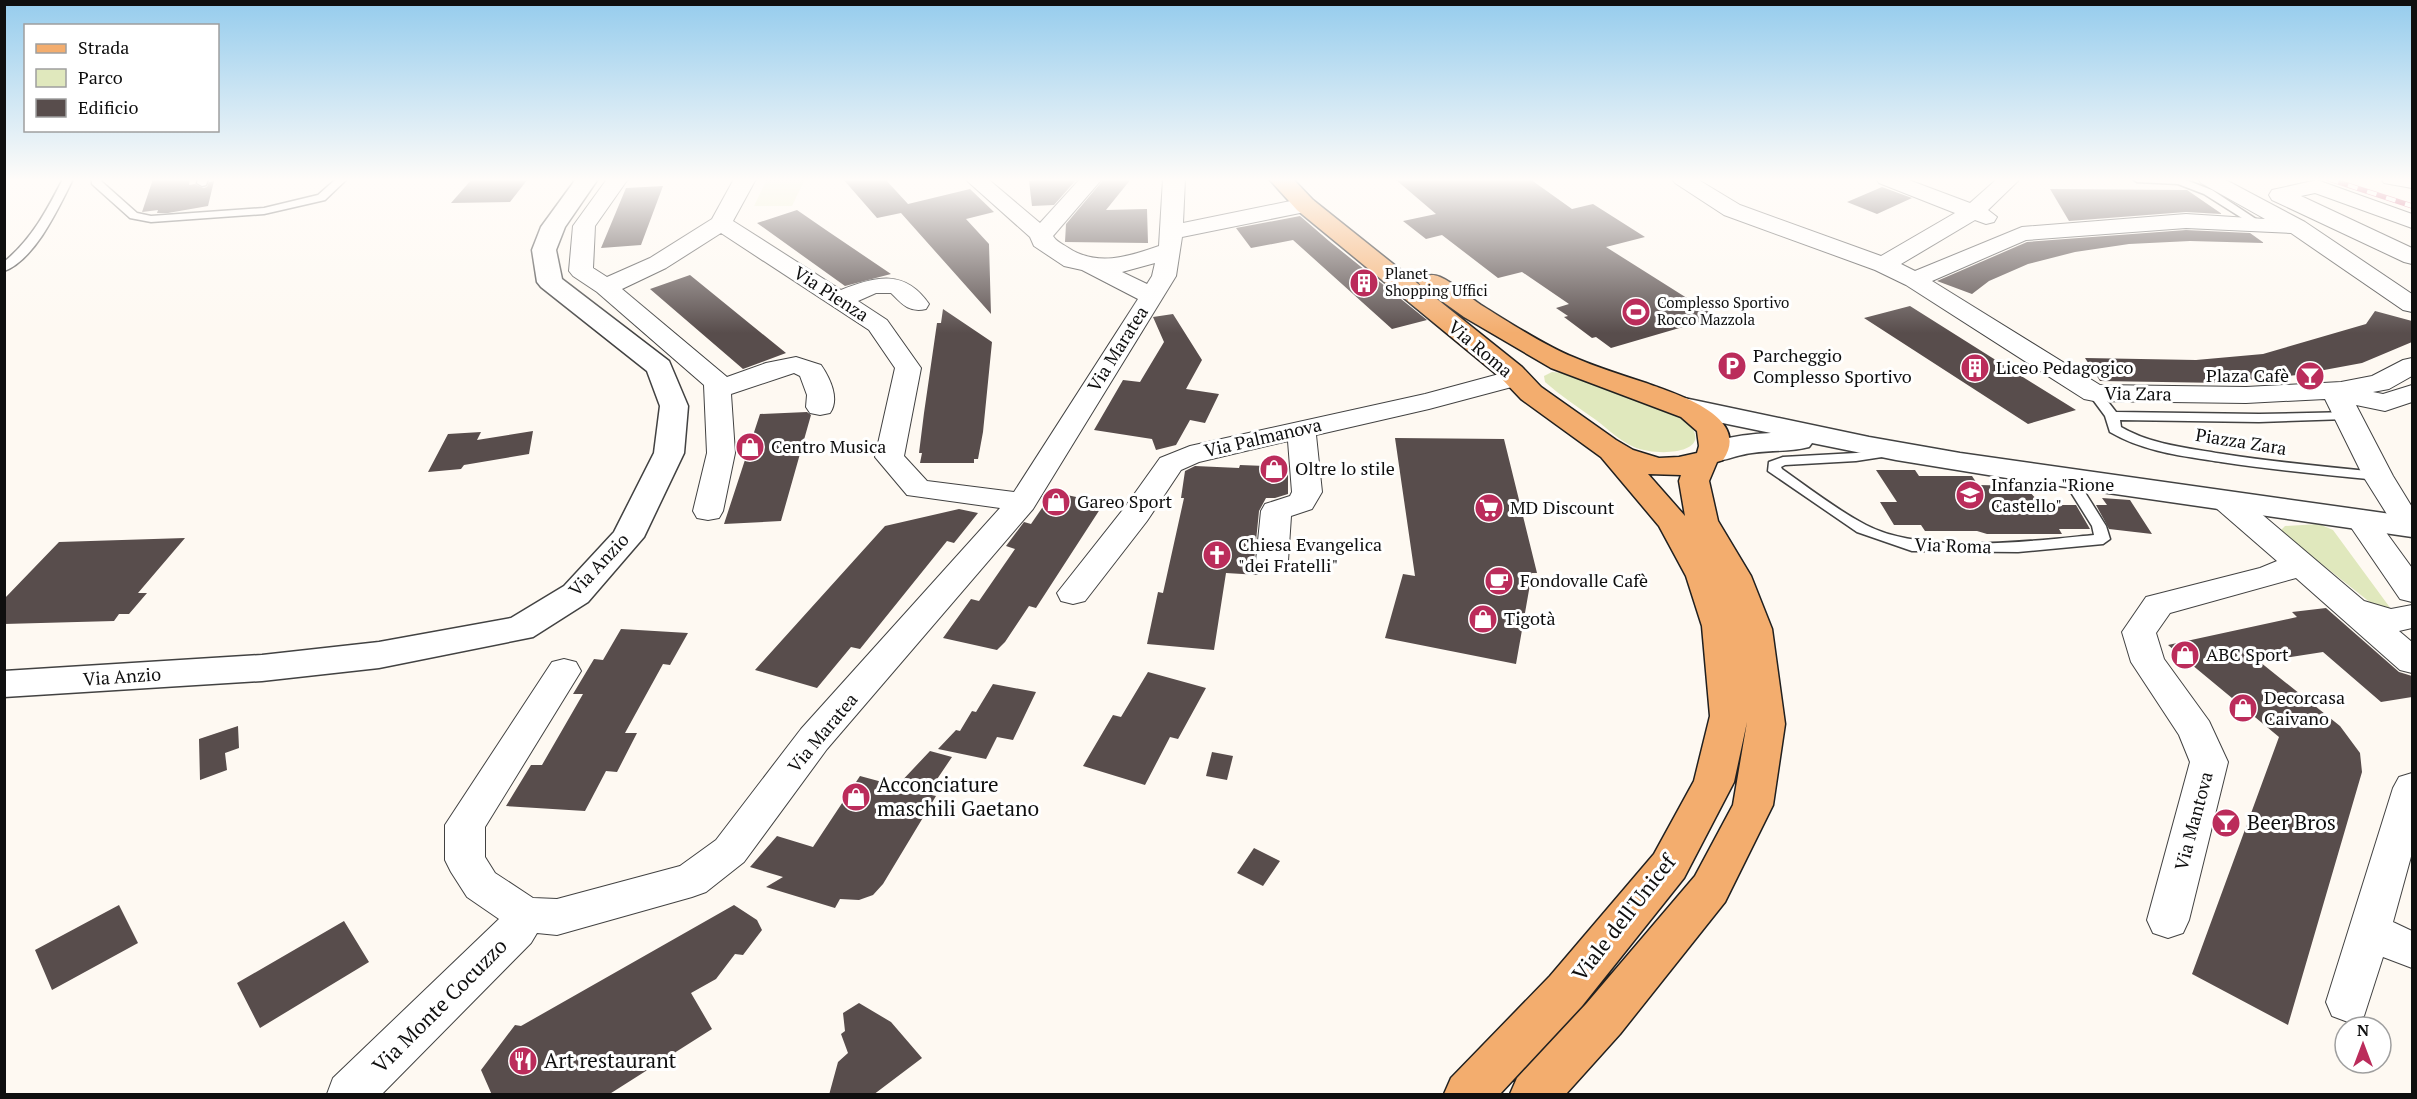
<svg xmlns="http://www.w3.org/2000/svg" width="2417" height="1099" font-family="'PT Serif',serif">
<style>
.green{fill:#e0e8bd}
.pitch{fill:#eef0ce}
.building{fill:#584d4c}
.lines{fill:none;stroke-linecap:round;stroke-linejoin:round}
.service-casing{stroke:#424242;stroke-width:3}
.minor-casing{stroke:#424242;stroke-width:2}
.tertiary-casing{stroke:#424242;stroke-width:3}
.primary-casing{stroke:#202020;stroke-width:3}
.service{fill:#fff;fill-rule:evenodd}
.minor{fill:#fff;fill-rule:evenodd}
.tertiary{fill:#fff;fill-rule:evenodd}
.primary{fill:#f3ad6e;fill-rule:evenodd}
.rail-casing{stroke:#bb2c5b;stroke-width:5}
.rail{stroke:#fff;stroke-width:4;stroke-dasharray:10;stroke-linecap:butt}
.labels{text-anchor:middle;stroke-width:6;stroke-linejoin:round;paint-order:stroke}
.far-poi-label{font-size:15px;fill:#0f0f0f;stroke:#fff;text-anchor:start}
.street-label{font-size:18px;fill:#0f0f0f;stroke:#fff}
.poi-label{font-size:18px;fill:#0f0f0f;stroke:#fff;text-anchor:start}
.near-poi-label{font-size:21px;fill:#0f0f0f;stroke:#fff;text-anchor:start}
.near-street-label{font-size:21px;fill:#0f0f0f;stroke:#fff}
</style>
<rect width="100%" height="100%" fill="#fef9f2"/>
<path class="green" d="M1552 372 1564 373 1681 416C1724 453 1660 458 1634 447 1620 441 1608 429 1596 420 1579 408 1561 396 1545 382L1544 376Z
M2319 524 2333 530 2391 609 2376 607 2280 531 2285 526Z"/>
<path class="pitch" d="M767 179H805L792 206H754Z"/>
<path class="building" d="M153 179H190L189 185 195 184 203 188 207 187 209 182 214 181 208 206 168 213H157L158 210 142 212Z
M472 179H528L510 202 451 203Z
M843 179H885L908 204 970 189 994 212 966 219 989 244 991 314 901 213 877 218Z
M1043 179H1077L1054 205 1032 206 1029 181Z
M1104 179H1131L1106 210 1147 209 1148 243 1065 242 1066 224Z
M1395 179H1530L1572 209 1593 204 1645 237 1606 247 1717 317 1611 348 1596 337 1592 338 1564 317 1568 316 1556 308 1569 304 1522 272 1498 278 1442 235 1426 239 1403 221 1436 214Z
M663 186 641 245 601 248 626 188Z
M1882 187 1912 198 1877 214 1847 202Z
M2050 189 2187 190 2222 214 2186 212 2069 221Z
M797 210 826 230 891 274 845 286 757 223Z
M1300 216 1329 241 1427 320 1392 329 1293 240 1251 248 1236 228Z
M2186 230 2250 233 2264 243 2190 241 2129 244 2075 252 2028 264 1989 281 1972 294 1937 281 2027 242Z
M690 275 786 353 743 369 650 289Z
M1910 306 2002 364 2076 410 2028 424 1864 318Z
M943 309 992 342 983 432 978 459H974V463H920L922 453H919L924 413 937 323H941Z
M2375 311 2412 321V342L2362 363 2297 375 2224 383 2100 381 2085 358 2196 360 2263 354 2366 324Z
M1173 314 1202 360 1186 389 1219 394 1205 423 1190 420 1176 445 1156 450 1152 439 1094 430 1123 380 1140 382 1164 342 1153 317Z
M807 412 811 415 781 521 724 524 760 414Z
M533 431 529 454 464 465 461 469 428 472 448 434 481 432 477 440Z
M1395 438 1504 439 1537 573H1532L1516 664 1385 638 1403 574 1415 576Z
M1240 465 1288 467V494L1275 498H1266L1259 511 1254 561 1260 570 1259 575 1226 573 1214 650 1147 644 1158 592 1163 593 1184 498H1181L1185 471 1195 466 1239 468Z
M1876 470H1915L1919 476H1972L1978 485 2024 486 2042 505H2076L2090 529H2059L2062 534H1987L1977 531H1925L1921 525H1894L1880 502H1897Z
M1053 492 1104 503 1036 608 1029 606 1005 642 997 650 943 638 971 599 979 601 1015 549 1006 546 1024 522 1031 524Z
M2102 498 2130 500 2152 534 2109 529 2096 505H2107Z
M959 509 978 513 954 543 947 541 860 649 851 647 817 688 755 670 885 526Z
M185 538 138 593H147L129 614H119L114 621 4 624V599L59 542Z
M2326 608 2399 672 2412 676V697L2381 702 2323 652 2260 662 2340 726 2360 753 2362 772 2288 1025 2192 974 2279 737 2168 645 2297 617 2292 612Z
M621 629 688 633 670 665 663 664 625 733H637L617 772 606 771 585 811 506 806 531 765H542L583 694H573L594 659 603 660Z
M1148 672 1206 688 1178 739 1170 737 1145 785 1083 766 1113 715 1121 717Z
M993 684 1036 692 1013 740 997 737 986 759 938 749 956 730 960 731 972 711 976 712Z
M238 726 239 748 225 753 227 770 200 780 199 739Z
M930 751 952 757 927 794 936 796 883 884 873 895 859 900 840 899 835 908 766 887 783 877 750 867 777 836 813 847 860 776 897 786Z
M1212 752 1233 756 1227 780 1206 776Z
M1254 848 1280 861 1263 886 1237 873Z
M119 905 138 943 52 990 35 950Z
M734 905 757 920 762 930 743 955 735 954 716 979 691 993 712 1029 608 1095H492L481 1070 515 1025 521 1026Z
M344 921 369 962 260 1028 237 983Z
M859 1003 891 1022 922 1058 873 1095H829L838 1062 848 1053 841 1034 845 1031 843 1013Z"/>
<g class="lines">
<g class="service-casing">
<path id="service" d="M63 179H73C59 207 35 260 4 271V262C32 239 47 210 63 179Z
M92 179H102L101 181 137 213 151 216 264 208 318 195 336 179H347L325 200 264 214 151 222 130 218 92 184Z
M198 179H208L206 185 202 186 197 183Z
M2132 179H2183L2212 190 2262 223 2261 225H2253L2204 194 2178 184 2137 182Z
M2094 389 2099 390 2116 412 2259 414 2352 412 2354 415 2347 419 2259 422 2120 420 2121 427C2152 445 2188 448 2223 454 2274 462 2326 467 2378 472L2385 476 2378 480C2326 475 2273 470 2221 462 2183 456 2144 452 2110 432L2105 416 2088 393Z
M1890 448 1897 452 1895 455 1856 461 1785 465 1781 467 1782 469C1809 488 1837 510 1866 525 1923 555 2031 541 2094 535L2092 526 2062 478 2069 474 2076 478 2106 526 2110 539 2103 544 2018 552 1912 551 1857 532 1768 471 1769 462 1783 457 1856 453Z"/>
</g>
<g class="minor-casing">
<path id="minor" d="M607 179H628L595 226 593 268 607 277 650 258 712 219 734 179H756L733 221 841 290C876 276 905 269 929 304L926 309C909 313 902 304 891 293H876L858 301 887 320 921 368 904 456 927 481 1014 492 1138 299 1082 270 1064 266 1034 246 1030 237 965 179H988L1040 223 1080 179H1102L1053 236C1056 241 1062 244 1067 247 1096 267 1128 257 1159 246L1163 179H1185L1183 223 1305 198 1313 200 1316 205 1313 210 1305 212 1182 237 1176 276 1033 509 827 749 744 862 706 892 692 897 557 935 537 933 531 943 382 1094H327L333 1078 499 919 467 897 451 872 445 860V825L552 662 564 659 576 662 581 671 485 827V857L495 873 533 898 557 899 680 866 716 840 801 729 1000 508 907 495 875 457 895 368 869 330 721 233 666 268 622 289 727 377 766 363 796 357 821 365C830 378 840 399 830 413L820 415 810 413 806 407 807 395 800 376 794 373 731 394 735 453 723 511 719 518 708 520 697 518 693 511 707 453 704 385 597 292 573 276 569 271 573 226ZM1155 263 1152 276 1147 284 1122 272Z
M1672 179H1697L1740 205 1881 256 1955 213 1879 183 1876 179H1906L1970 203 1997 179H2020L1988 210 1997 217 1994 222 1986 224 1975 220 1901 264 1915 271 2022 227 2186 214 2265 219 2201 183 2198 179H2224L2305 222 2412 294V312L2403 310 2291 233 2186 228 2026 240 1932 281 2100 385 2246 387 2341 382 2372 376 2403 360 2412 358V376L2389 389 2373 392 2383 394 2412 385V402L2385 411 2356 405 2393 476 2412 507V536L2399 534 2395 527 2363 476 2325 399 2246 403 2094 401 2084 399 1906 285 1875 270 1724 215 1675 183Z
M2381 179H2412V188L2384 183Z
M2317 180 2412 214V228L2315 193 2301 196 2412 248V264L2404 262 2272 200 2269 195 2272 190Z
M1514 370 1523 372 1527 378 1523 384 1429 409 1316 435 1322 492 1312 509 1291 516 1288 561 1283 568 1272 571 1261 568 1256 561 1261 511 1265 504 1290 496 1292 492 1288 441 1199 462 1181 470 1147 521 1085 601 1073 604 1061 601 1057 593 1125 507 1160 458 1190 446 1425 394Z
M2227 492 2238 494 2364 601 2391 609 2412 605V628L2399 631 2412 642V673L2400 670 2296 578 2170 613 2156 633 2164 659 2209 721 2228 762 2189 920 2183 933 2168 938 2153 933 2147 920 2190 762 2179 735 2131 662 2122 632 2146 597 2260 568 2277 561 2216 508 2212 501 2216 494Z
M2361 510 2372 513 2412 568V602L2400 599 2346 520 2350 513Z
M2412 773V853L2393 922 2412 931V968L2383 957 2364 1016 2348 1022 2332 1016 2326 1002 2393 788 2399 777Z"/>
</g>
<g class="tertiary-casing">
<path id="tertiary" d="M576 179H598L565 227 556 250 562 279 669 361 688 406 684 453 644 537 588 602 533 637 379 668 262 681 4 697V671L262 655 379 642 511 618 564 586 614 532 654 453 660 406 647 371 541 287 537 282 532 250 541 227Z
M1684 398 1869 437 1960 453 2412 517V537L2025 481 1896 460 1812 443 1809 447C1790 452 1771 450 1752 453 1734 455 1719 465 1701 460L1697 454C1708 437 1752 434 1771 433L1674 413 1670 407 1674 401Z"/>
</g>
<g class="primary-casing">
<path id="primary" d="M1269 179H1293L1313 200 1422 287 1418 282 1422 277C1428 275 1433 274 1440 277 1454 283 1468 296 1481 305 1507 321 1545 346 1573 357 1596 367 1621 375 1646 383 1673 393 1753 416 1723 460L1717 462 1709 481 1718 521 1751 576 1772 629 1785 724 1773 805 1725 902 1620 1034 1566 1094H1510L1517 1078 1586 1004 1695 876 1733 805 1747 722 1734 782 1684 878 1582 1006 1500 1094H1444L1451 1078 1550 976 1654 854 1694 781 1710 716 1702 626 1686 576 1659 526 1601 457 1521 399 1501 378 1297 210ZM1422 287 1464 317 1551 368 1681 417 1697 431 1699 446 1697 453 1679 457 1659 458 1633 450 1616 440 1541 387 1522 367ZM1648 474 1681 475 1679 481 1685 516Z"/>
</g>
<use href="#service" class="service"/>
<use href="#minor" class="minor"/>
<use href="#tertiary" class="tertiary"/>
<use href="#primary" class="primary"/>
<g class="rail-casing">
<path id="rail" d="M2329 179 2412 206"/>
</g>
<use href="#rail" class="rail"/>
</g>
<linearGradient id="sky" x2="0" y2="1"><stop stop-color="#95cced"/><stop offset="0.54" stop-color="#fffcf9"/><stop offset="1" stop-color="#fffcf9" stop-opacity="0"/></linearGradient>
<rect width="2417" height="333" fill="url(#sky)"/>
<defs>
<g id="building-disc" transform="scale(1.5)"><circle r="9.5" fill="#bb2c5b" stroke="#fff"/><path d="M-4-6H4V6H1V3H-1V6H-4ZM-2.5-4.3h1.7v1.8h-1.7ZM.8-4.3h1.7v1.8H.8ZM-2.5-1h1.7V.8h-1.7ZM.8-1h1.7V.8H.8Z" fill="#fff"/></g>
<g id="stadium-disc" transform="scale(1.5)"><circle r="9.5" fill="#bb2c5b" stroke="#fff"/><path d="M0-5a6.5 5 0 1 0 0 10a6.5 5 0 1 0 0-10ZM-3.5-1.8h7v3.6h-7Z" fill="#fff"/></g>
<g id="parking-disc" transform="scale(1.5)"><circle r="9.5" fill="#bb2c5b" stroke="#fff"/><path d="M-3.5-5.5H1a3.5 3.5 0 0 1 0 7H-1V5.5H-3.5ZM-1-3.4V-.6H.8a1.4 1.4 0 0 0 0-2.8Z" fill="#fff"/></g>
<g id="bar-disc" transform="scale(1.5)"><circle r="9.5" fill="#bb2c5b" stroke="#fff"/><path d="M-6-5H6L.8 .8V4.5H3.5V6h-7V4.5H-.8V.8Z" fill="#fff"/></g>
<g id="shop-disc" transform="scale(1.5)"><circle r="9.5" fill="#bb2c5b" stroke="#fff"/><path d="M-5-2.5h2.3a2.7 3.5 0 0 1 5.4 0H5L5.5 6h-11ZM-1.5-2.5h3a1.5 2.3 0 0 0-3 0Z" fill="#fff"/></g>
<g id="school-disc" transform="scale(1.5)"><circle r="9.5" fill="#bb2c5b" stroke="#fff"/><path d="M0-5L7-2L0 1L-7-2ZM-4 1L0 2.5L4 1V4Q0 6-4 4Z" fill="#fff"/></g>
<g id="supermarket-disc" transform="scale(1.5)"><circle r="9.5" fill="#bb2c5b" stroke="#fff"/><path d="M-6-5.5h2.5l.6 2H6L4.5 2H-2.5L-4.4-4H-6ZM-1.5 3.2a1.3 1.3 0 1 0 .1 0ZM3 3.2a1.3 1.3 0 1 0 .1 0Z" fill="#fff"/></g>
<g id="church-disc" transform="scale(1.5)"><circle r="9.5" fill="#bb2c5b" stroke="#fff"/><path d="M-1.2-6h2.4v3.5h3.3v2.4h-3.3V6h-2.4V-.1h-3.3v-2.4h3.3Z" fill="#fff"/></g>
<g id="cafe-disc" transform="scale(1.5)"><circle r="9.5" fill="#bb2c5b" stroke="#fff"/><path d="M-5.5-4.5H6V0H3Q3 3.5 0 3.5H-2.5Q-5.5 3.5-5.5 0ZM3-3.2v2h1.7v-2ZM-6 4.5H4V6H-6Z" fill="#fff"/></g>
<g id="restaurant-disc" transform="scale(1.5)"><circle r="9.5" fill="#bb2c5b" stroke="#fff"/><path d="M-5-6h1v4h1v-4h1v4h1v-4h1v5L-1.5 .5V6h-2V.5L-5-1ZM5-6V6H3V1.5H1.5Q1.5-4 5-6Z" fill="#fff"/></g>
</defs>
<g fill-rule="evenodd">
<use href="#building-disc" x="1364" y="283"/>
<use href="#stadium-disc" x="1636" y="312"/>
<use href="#parking-disc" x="1732" y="366"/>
<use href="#building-disc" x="1975" y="368"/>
<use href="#bar-disc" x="2310" y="376"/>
<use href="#shop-disc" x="750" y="447"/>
<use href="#shop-disc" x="1274" y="469"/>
<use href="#school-disc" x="1970" y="495"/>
<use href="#shop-disc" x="1056" y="502"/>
<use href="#supermarket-disc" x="1489" y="508"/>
<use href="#church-disc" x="1217" y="555"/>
<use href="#cafe-disc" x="1499" y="581"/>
<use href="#shop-disc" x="1483" y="619"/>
<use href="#shop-disc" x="2185" y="655"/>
<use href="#shop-disc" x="2243" y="708"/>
<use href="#shop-disc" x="856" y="797"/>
<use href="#bar-disc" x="2226" y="823"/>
<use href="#restaurant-disc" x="523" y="1061"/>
</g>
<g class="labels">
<g class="far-poi-label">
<text x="1385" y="279">Planet<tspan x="1385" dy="17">Shopping Uffici</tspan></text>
<text x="1657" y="308">Complesso Sportivo<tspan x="1657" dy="17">Rocco Mazzola</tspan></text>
</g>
<g class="street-label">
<text transform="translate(831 294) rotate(33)" y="6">Via Pienza</text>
<text transform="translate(1118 349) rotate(-58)" y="6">Via Maratea</text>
<text transform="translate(1480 349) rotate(40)" y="6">Via Roma</text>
<text transform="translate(2138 394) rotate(1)" y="6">Via Zara</text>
<text transform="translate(1263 438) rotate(-13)" y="6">Via Palmanova</text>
<text transform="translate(2241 442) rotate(9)" y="6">Piazza Zara</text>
<text transform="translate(1953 546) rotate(2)" y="6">Via Roma</text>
<text transform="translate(599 565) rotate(-47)" y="6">Via Anzio</text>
<text transform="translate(122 677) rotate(-4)" y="6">Via Anzio</text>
<text transform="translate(823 733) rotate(-50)" y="6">Via Maratea</text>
<text transform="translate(2194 821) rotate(-75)" y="6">Via Mantova</text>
</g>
<g class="poi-label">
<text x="1753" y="362">Parcheggio<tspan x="1753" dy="21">Complesso Sportivo</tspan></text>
<text x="1996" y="374">Liceo Pedagogico</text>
<text x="2289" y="382" text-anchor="end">Plaza Cafè</text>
<text x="771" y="453">Centro Musica</text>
<text x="1295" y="475">Oltre lo stile</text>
<text x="1991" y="491">Infanzia "Rione<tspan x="1991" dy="21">Castello"</tspan></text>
<text x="1077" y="508">Gareo Sport</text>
<text x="1510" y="514">MD Discount</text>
<text x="1238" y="551">Chiesa Evangelica<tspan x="1238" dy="21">"dei Fratelli"</tspan></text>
<text x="1520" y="587">Fondovalle Cafè</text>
<text x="1504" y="625">Tigotà</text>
<text x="2206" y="661">ABC Sport</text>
<text x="2264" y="704">Decorcasa<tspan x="2264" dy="21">Caivano</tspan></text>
</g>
<g class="near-poi-label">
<text x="877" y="792">Acconciature<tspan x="877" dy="24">maschili Gaetano</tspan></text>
<text x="2247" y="830">Beer Bros</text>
<text x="544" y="1068">Art restaurant</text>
</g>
<g class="near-street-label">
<text transform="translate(1624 918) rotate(-52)" y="7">Viale dell'Unicef</text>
<text transform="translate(440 1006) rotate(-45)" y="7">Via Monte Cocuzzo</text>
</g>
</g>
<rect width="2417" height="1099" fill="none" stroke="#0f0f0f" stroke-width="12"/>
<rect x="24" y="24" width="195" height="108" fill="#ffffff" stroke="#9f9f9f" stroke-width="1.5"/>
<rect x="36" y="44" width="30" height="9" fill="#f3ad6e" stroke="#9f9f9f" stroke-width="1.5"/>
<text x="78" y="54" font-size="18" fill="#0f0f0f">Strada</text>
<rect x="36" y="69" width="30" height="18" fill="#e0e8bd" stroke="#9f9f9f" stroke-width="1.5"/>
<text x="78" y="84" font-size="18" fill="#0f0f0f">Parco</text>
<rect x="36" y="99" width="30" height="18" fill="#584d4c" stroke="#9f9f9f" stroke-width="1.5"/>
<text x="78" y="114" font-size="18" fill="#0f0f0f">Edificio</text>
<g transform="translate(2363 1045)"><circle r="28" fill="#ffffff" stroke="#9f9f9f" stroke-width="1.5"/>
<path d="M0-4.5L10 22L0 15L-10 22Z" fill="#bb2c5b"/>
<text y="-9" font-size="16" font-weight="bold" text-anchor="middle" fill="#0f0f0f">N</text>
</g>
</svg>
